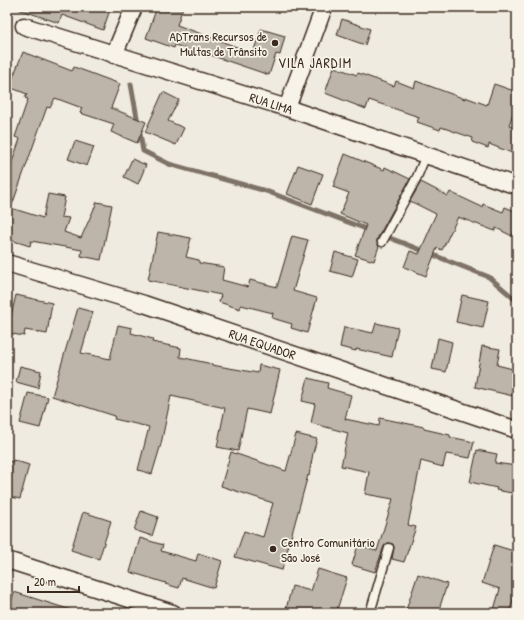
<svg xmlns="http://www.w3.org/2000/svg" width="524" height="620" font-family="'Patrick Hand',sans-serif">
<style>
.lines{fill:none;stroke-linecap:round;stroke-linejoin:round}
.stream{stroke:#7e7266;stroke-width:5}
.building{fill:#bdb5aa;stroke:#3b2a1e}
.lane-casing{stroke:#3b2a1e;stroke-width:11}
.street-casing{stroke:#3b2a1e;stroke-width:19}
.lane{stroke:#f7f3e8;stroke-width:8}
.street{stroke:#f7f3e8;stroke-width:16}
.poi-dot{fill:#3b2a1e;stroke:#f7f3e8;stroke-width:1.5}
.labels{text-anchor:middle;stroke-width:3.5;stroke-linejoin:round;paint-order:stroke}
.poi-label{font-size:13px;fill:#3b2a1e;stroke:#f7f3e8;text-anchor:end}
.street-label{font-size:13px;fill:#3b2a1e;stroke:#f7f3e8}
.neighbourhood-label{font-size:14px;letter-spacing:1px;fill:#3b2a1e;stroke:#f7f3e8}
</style>
<rect width="100%" height="100%" fill="#efebe0"/>
<filter id="ink" filterUnits="userSpaceOnUse"><feTurbulence type="fractalNoise" baseFrequency=".025" numOctaves="2"/><feDisplacementMap in="SourceGraphic" scale="8" xChannelSelector="R" yChannelSelector="G"/><feConvolveMatrix kernelMatrix="1 2 1 2 8 2 1 2 1" color-interpolation-filters="sRGB"/></filter>
<g filter="url(#ink)">
<g class="lines">
<path class="stream" d="M131 84 143 151 169 164 266 191 403 243 489 277 517 301"/>
</g>
<path class="building" d="M18 7H111L103 30 62 15 59 23 18 9Z
M157 7H183L177 25 253 53 261 29 285 36 280 55 276 54 269 75 210 55 209 57 175 45 174 48 146 38Z
M342 19 370 29 365 45 337 35Z
M23 52 72 71 74 67 120 84 111 108 146 122 137 143 111 132 114 124 80 113 82 108 55 98 50 108 47 107 11 208 43 218 48 194 65 197 61 217 69 218 64 232 81 238 97 202 112 205 101 260 81 256 82 250 31 241 30 246 7 239V176L20 139 15 137 28 99 25 98 27 94 9 87Z
M334 67 357 75 358 73 394 86 396 81 414 88 416 81 465 99V97L487 105 494 84 517 92V102L509 125 517 129V155L489 144 488 148 472 142 473 138 441 127 440 130 417 122 419 117 369 100 366 109 325 93Z
M163 92 179 100 168 121 184 128 176 145 145 132Z
M75 141 94 147 87 166 68 159Z
M345 154 384 170 385 167 410 179 377 239V243L379 246 374 261 355 255 366 225 340 214 349 193 333 187Z
M132 159 146 165 138 184 124 177Z
M298 165 323 174 312 204 287 194Z
M421 182 448 196 450 192 482 207 483 204 503 212 505 207 517 212V225L512 236 496 228 495 231 458 217 442 250 437 248 426 276 404 267 410 251 419 254 430 229H429L436 214 410 201Z
M158 232 191 238 186 257 199 260V263L224 267 222 280 248 287 250 280 277 287 292 236 308 240 293 291 317 298 307 333 291 328 292 324 272 318 273 313 241 305 240 309 219 302 221 295 148 280Z
M335 252 358 259 352 277 330 271Z
M16 295 52 303 47 334 25 330 24 336 7 333Z
M462 295 489 301 483 328 456 322Z
M78 308 93 312 81 353 110 359 118 325 132 328 131 333 153 339 152 342 181 348 180 357 212 364V365L258 373 259 365 280 370 270 414 247 409 238 451 217 447 225 408 171 396 161 444 152 474 138 470 149 427 114 419 115 416 52 396Z
M376 323 398 328 392 357 356 349V351L340 347 344 327 373 333Z
M438 338 452 342 446 372 432 369Z
M482 346 500 349 497 365 517 370V397L475 387Z
M20 366 41 371 38 388 16 382Z
M308 378 328 383 327 388 351 395 345 419 379 426 380 418 424 427V429L450 435V437L474 442 470 458 446 454 443 467 421 461 408 525 416 527 404 562 392 559 394 547 393 544 388 543 384 546 375 572 352 565 358 545 377 551 393 499 365 494 369 472 341 466 348 433 311 423 315 404 302 401Z
M28 393 48 397 40 428 20 423Z
M296 434 317 439 313 453 309 476 308 475 282 570 235 557 244 531 263 537 273 503 221 486 231 452 286 471Z
M477 450 497 454 495 463 517 466V494L496 490 497 488 470 482Z
M13 460 29 465 20 499 7 496V461L12 462Z
M141 511 158 517 152 536 134 530Z
M83 512 111 521 99 559 71 550Z
M140 538 163 545 161 551 196 561 198 553 222 561 214 588 182 578 179 588 165 584 166 583 130 572Z
M494 545 517 552V587L509 613H493L500 589 482 583Z
M318 569 347 578 336 613H285L292 586 311 591Z
M418 574 447 584 438 613H405Z
M14 592 71 610 70 613H8Z"/>
<g class="lines">
<g class="lane-casing">
<path id="lane" d="M382 242 417 177 426 155
M370 613 389 548"/>
</g>
<g class="street-casing">
<g id="street">
<path id="s1" d="M24 26 287 108 517 186"/>
<path d="M114 55 134 7"/>
<path d="M287 108 324 7"/>
<path id="s2" d="M7 263 144 304 517 430"/>
<path d="M7 560 173 613"/>
</g>
</g>
<use href="#lane" class="lane"/>
<use href="#street" class="street"/>
</g>
</g>
<g class="poi-dot">
<circle cx="275" cy="43" r="4"/>
<circle cx="273" cy="549" r="4"/>
</g>
<g class="labels">
<g class="poi-label">
<text x="267" y="41">ADTrans Recursos de<tspan x="267" dy="15">Multas de Trânsito</tspan></text>
<text x="281" y="547" text-anchor="start">Centro Comunitário<tspan x="281" dy="15">São José</tspan></text>
</g>
<g class="street-label">
<text dy="5" stroke="none"><textPath href="#s1" startOffset="259">RUA LIMA</textPath></text>
<text dy="5" stroke="none"><textPath href="#s2" startOffset="268">RUA EQUADOR</textPath></text>
</g>
<g class="neighbourhood-label">
<text x="315" y="68">VILA JARDIM</text>
</g>
</g>
<rect width="524" height="620" fill="none" stroke="#f7f3e8" stroke-width="24"/>
<rect x="12" y="12" width="500" height="596" fill="none" stroke="#3b2a1e" stroke-width="1.5" filter="url(#ink)"/>
<path d="M28 586v6h51v-6" fill="none" stroke="#3b2a1e" stroke-width="2"/>
<text x="34" y="586" font-size="12" fill="#3b2a1e" stroke="#f7f3e8" stroke-width="3" paint-order="stroke">20 m</text>
</svg>
